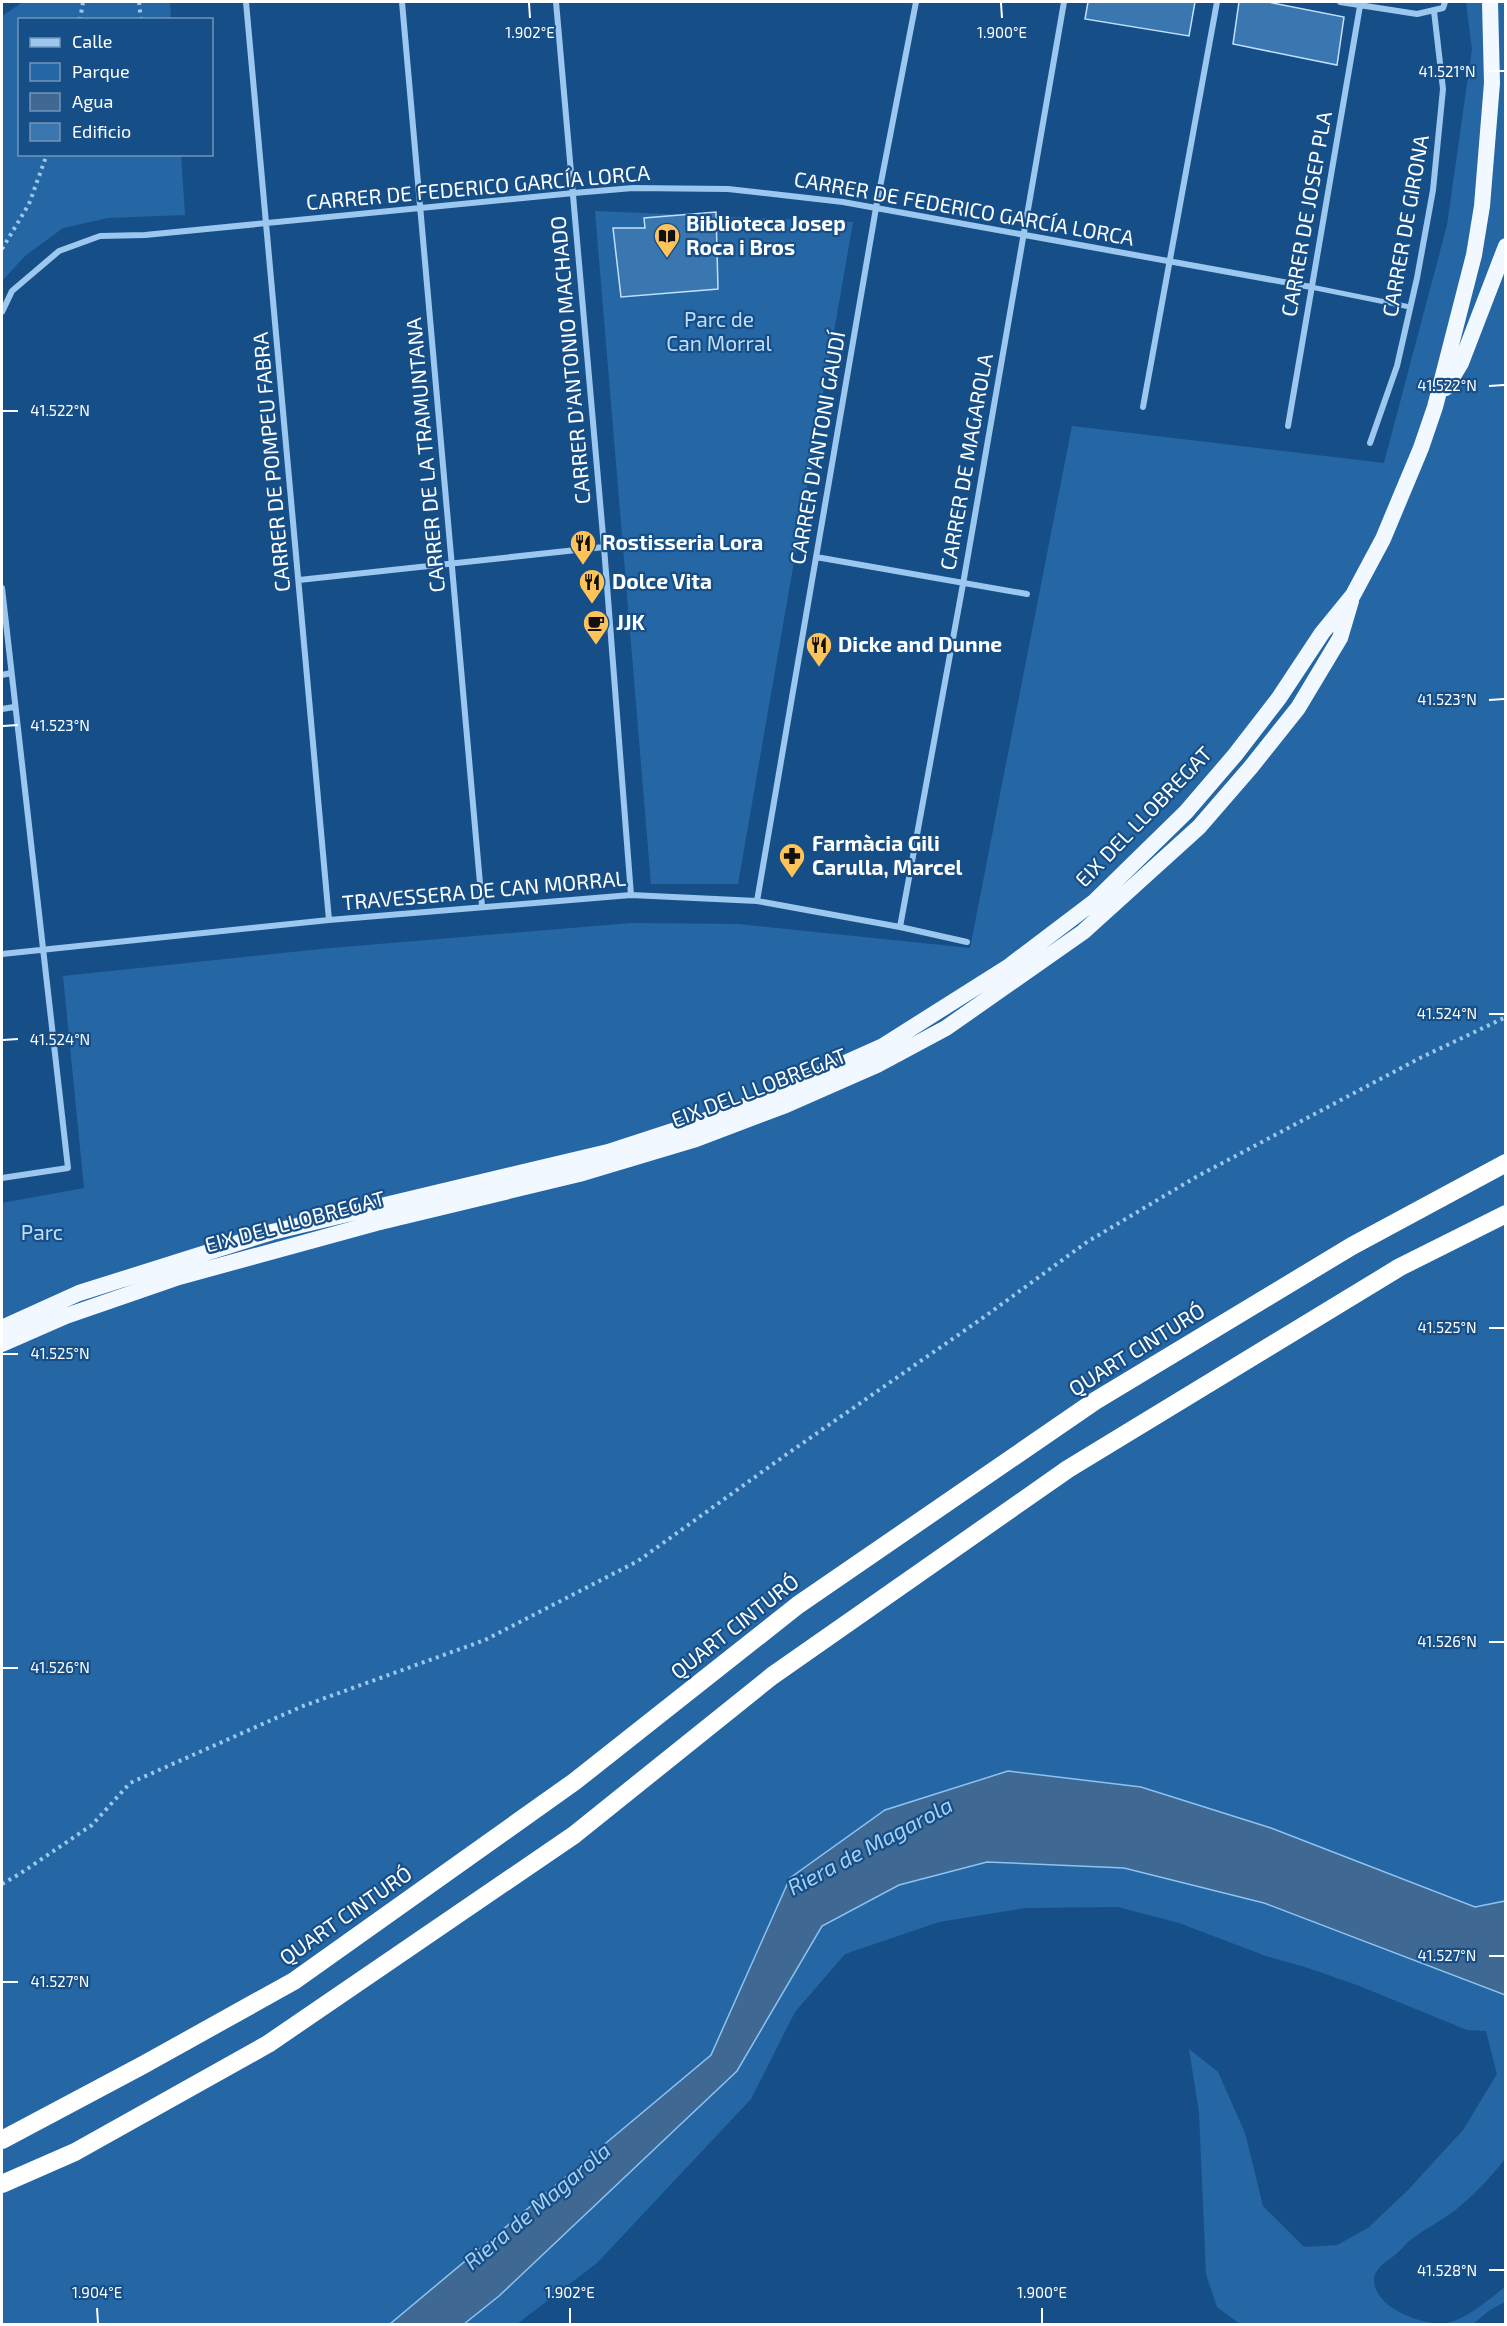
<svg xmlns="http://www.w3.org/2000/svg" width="1507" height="2326" font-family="'Exo 2',sans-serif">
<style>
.green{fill:#2567a5}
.water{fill:#3f6993;stroke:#8ec3f1;stroke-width:1.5}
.building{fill:#3a76af;stroke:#c1dffa;stroke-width:1.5}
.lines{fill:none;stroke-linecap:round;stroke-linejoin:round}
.path{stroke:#9cc7ee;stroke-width:4;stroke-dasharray:3 4.5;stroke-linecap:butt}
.pedestrian{stroke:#9cc7ee;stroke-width:5}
.minor{stroke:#9cc7ee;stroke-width:6}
.trunk{stroke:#f1f8ff;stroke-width:16}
.motorway{stroke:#fff;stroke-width:18}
.ticks{fill:none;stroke:#fff;stroke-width:2}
.labels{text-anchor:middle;stroke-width:4.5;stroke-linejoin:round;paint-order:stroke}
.street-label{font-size:21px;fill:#fff;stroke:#164f87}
.poi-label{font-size:21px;font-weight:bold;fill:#fff;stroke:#164f87;text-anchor:start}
.park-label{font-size:21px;fill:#c1dffa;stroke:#164f87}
.water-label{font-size:22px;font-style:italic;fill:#a7d0f6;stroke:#164f87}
.ticks-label{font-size:15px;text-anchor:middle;fill:#fff;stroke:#164f87;stroke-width:4.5;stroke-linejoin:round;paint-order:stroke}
</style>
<rect width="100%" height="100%" fill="#164f87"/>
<path class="green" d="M23 2H170L171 19 20 20V154L181 155 185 215 108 218 63 228 25 256 2 281V16Z
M1466 2H1505V1901L1475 1907 1271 1828 1141 1787 1008 1771 885 1810 790 1878 711 2055 390 2324H2V1203L84 1188 63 976 331 948 631 923 738 924 970 948 1072 426 1384 463 1447 225 1472 49Z
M595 211 853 222 738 884H651Z
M987 1862 1124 1868 1264 1903 1505 1995V2159C1491 2177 1472 2197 1454 2211 1440 2222 1422 2230 1408 2242 1404 2246 1400 2251 1395 2255 1386 2262 1373 2269 1374 2282 1377 2309 1423 2326 1447 2323 1469 2318 1488 2300 1505 2287V2302L1490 2310 1473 2324H1240L1217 2307 1206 2274 1199 2112 1189 2049 1218 2072 1245 2133 1263 2206 1304 2247 1337 2245 1368 2228 1408 2190 1463 2130 1497 2074 1486 2031 1467 2030 1357 1985 1305 1967 1266 1956 1179 1923 1118 1907 1025 1908 939 1922 845 1954 795 2012 751 2099 597 2263 517 2324H464L499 2296 737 2071 822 1926 899 1885Z"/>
<path class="water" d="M1008 1771 1141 1787 1271 1828 1475 1907 1505 1901V1995L1264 1903 1124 1868 987 1862 899 1885 822 1926 737 2071 499 2296 464 2324H390L711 2055 790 1878 885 1810Z"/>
<path class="building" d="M1088 2H1195L1189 36 1085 19Z
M1239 2H1268L1344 17 1337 65 1233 44Z
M716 212 718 289 621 297 613 228H645L644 218Z"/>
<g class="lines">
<path class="path" d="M139 2 141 20
M80 20 83 2
M2 249 29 204 47 154
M2 1884 21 1873 92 1825 130 1783 303 1706 485 1640 638 1561 787 1454 984 1317 1087 1242 1196 1177 1420 1058 1506 1017"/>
<path class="pedestrian" d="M1311 287 1410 307"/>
<path class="minor" d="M246 2 329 920
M402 2 482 906
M556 2 604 547 631 895
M1340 2 1417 14 1443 8 1445 2
M2 312 12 291 59 251 100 236 145 235 574 193 633 188 728 189 843 202 1311 287
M1143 407 1217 2
M1288 426 1360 6
M1370 443 1397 366 1417 278 1433 190 1443 89 1434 11
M816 557 1027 594
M299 580 604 547
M2 588 68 1168 2 1178
M2 675 11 673
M2 709 14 707
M757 901 876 208 916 2
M900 927 963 584 1064 2
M2 954 329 920 631 895 757 901 900 927 967 942"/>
<path class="trunk" d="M1446 388 1461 363 1506 246
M2 1328 79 1293 272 1232 608 1152 709 1119 769 1097 883 1046 1008 967 1095 901 1186 812 1235 755 1279 698 1322 633 1353 595 1383 539 1421 448 1435 407 1474 255 1482 206 1492 83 1490 2
M2 1344 66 1316 179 1277 376 1223 579 1174 696 1139 786 1105 877 1065 946 1028 1083 932 1199 827 1251 767 1298 708 1340 638 1351 601"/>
<path class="motorway" d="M2 2140 143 2065 294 1981 574 1782 798 1605 1095 1401 1352 1246 1506 1163
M2 2184 75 2152 268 2044 574 1835 772 1676 1068 1469 1400 1267 1506 1214"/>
</g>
<path class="ticks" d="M529 3 530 18M1001 3 1002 18M1489 71H1504M1489 386 1504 385M3 411H18M1489 700 1504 699M3 726 18 725M1489 1014H1504M3 1040 18 1039M1489 1328H1504M3 1354H18M1489 1642H1504M3 1668H18M1489 1956H1504M3 1982H18M1489 2270H1504M97 2308 98 2323M570 2308V2323M1042 2308V2323"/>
<defs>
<g id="library-pin" transform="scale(1.35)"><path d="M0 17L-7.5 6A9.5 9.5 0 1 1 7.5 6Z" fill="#ffc459" stroke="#164f87"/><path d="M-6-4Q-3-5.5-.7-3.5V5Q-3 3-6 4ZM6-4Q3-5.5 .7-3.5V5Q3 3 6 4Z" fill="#111"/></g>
<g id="restaurant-pin" transform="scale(1.35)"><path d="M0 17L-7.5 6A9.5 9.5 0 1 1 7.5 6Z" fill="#ffc459" stroke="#164f87"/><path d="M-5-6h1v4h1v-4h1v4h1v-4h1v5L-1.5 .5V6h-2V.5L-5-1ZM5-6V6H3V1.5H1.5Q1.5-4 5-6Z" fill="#111"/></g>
<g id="cafe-pin" transform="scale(1.35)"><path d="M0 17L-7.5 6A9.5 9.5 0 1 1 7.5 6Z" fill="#ffc459" stroke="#164f87"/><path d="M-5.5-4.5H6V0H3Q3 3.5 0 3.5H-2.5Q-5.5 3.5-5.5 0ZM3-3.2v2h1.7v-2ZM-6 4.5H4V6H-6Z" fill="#111"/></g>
<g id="pharmacy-pin" transform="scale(1.35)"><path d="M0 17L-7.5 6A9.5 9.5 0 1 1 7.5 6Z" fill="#ffc459" stroke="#164f87"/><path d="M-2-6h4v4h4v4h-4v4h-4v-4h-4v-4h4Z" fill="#111"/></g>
</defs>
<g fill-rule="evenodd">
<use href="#library-pin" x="667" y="236"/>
<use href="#restaurant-pin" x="583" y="543"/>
<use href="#restaurant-pin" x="592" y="582"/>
<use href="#cafe-pin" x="596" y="623"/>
<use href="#restaurant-pin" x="819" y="645"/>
<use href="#pharmacy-pin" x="792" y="856"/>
</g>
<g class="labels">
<g class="street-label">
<text transform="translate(478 188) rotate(-5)" y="7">CARRER DE FEDERICO GARCÍA LORCA</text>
<text transform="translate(964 209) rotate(10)" y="7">CARRER DE FEDERICO GARCÍA LORCA</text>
<text transform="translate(1307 214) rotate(-80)" y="7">CARRER DE JOSEP PLA</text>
<text transform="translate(1406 226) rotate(-80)" y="7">CARRER DE GIRONA</text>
<text transform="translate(571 360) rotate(-95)" y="7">CARRER D'ANTONIO MACHADO</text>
<text transform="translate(818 448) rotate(-80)" y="7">CARRER D'ANTONI GAUDÍ</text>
<text transform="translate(426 455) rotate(-95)" y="7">CARRER DE LA TRAMUNTANA</text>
<text transform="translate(272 462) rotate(-95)" y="7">CARRER DE POMPEU FABRA</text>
<text transform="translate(967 462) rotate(-80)" y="7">CARRER DE MAGAROLA</text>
<text transform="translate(1144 817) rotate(-46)" y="7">EIX DEL LLOBREGAT</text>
<text transform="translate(484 891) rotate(-5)" y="7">TRAVESSERA DE CAN MORRAL</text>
<text transform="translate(759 1088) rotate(-21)" y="7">EIX DEL LLOBREGAT</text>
<text transform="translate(295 1222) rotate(-15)" y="7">EIX DEL LLOBREGAT</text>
<text transform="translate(1137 1350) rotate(-32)" y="7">QUART CINTURÓ</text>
<text transform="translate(735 1627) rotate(-38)" y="7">QUART CINTURÓ</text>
<text transform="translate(346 1916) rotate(-35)" y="7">QUART CINTURÓ</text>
</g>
<g class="poi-label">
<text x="686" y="231">Biblioteca Josep<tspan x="686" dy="24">Roca i Bros</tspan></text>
<text x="602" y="550">Rostisseria Lora</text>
<text x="612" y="589">Dolce Vita</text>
<text x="616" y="630">JJK</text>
<text x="838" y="652">Dicke and Dunne</text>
<text x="812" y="851">Farmàcia Gili<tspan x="812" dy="24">Carulla, Marcel</tspan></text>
</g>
<g class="park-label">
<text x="719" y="327">Parc de<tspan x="719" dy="24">Can Morral</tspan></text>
<text x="42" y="1240">Parc</text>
</g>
<g class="water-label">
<text transform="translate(870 1846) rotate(-28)" y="8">Riera de Magarola</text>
<text transform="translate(537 2206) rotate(-40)" y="8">Riera de Magarola</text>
</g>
</g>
<g class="ticks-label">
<text x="530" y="38">1.902°E</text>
<text x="1002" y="38">1.900°E</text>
<text x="1447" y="77">41.521°N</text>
<text x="1447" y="391">41.522°N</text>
<text x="60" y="416">41.522°N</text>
<text x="1447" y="705">41.523°N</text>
<text x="60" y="731">41.523°N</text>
<text x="1447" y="1019">41.524°N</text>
<text x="60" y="1045">41.524°N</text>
<text x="1447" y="1333">41.525°N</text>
<text x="60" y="1359">41.525°N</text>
<text x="1447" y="1647">41.526°N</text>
<text x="60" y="1673">41.526°N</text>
<text x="1447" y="1961">41.527°N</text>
<text x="60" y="1987">41.527°N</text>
<text x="1447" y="2276">41.528°N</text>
<text x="97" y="2298">1.904°E</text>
<text x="570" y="2298">1.902°E</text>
<text x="1042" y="2298">1.900°E</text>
</g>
<rect width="1507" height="2326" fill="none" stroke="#ffffff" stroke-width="6"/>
<rect x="18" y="18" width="195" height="138" fill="#164f87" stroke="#7395b7" stroke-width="1.5"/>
<rect x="30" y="38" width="30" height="9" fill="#9cc7ee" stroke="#7395b7" stroke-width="1.5"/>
<text x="72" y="48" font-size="18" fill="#ffffff">Calle</text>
<rect x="30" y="63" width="30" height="18" fill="#2567a5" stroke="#7395b7" stroke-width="1.5"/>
<text x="72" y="78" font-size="18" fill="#ffffff">Parque</text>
<rect x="30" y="93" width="30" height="18" fill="#3f6993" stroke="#7395b7" stroke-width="1.5"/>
<text x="72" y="108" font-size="18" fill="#ffffff">Agua</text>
<rect x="30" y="123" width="30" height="18" fill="#3a76af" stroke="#7395b7" stroke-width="1.5"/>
<text x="72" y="138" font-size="18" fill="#ffffff">Edificio</text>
</svg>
